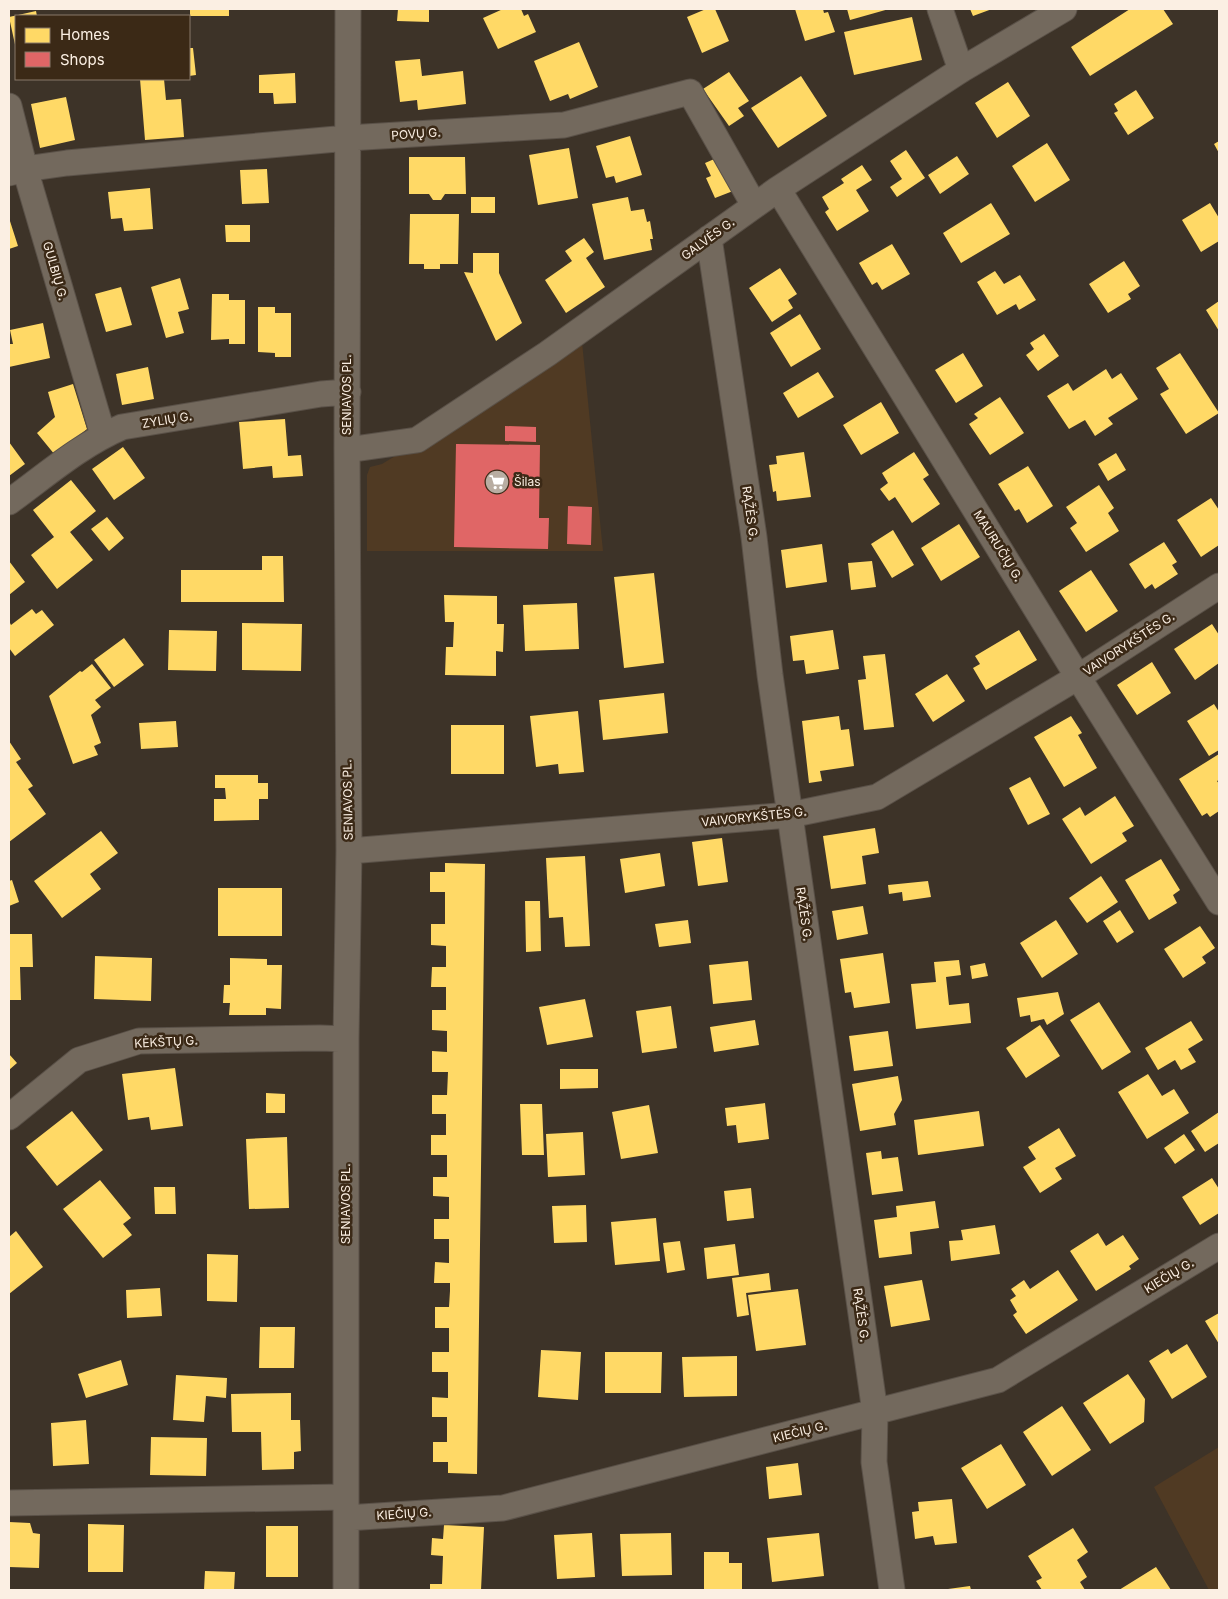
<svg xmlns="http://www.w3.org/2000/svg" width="1228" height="1599" font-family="Inter,sans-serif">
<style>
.built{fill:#503a23}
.homes{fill:#ffd966}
.shops{fill:#e06666}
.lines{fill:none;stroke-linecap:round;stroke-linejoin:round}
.minor-casing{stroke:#5a5148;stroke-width:27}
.minor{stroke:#73695d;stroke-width:25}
.labels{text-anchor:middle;stroke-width:5;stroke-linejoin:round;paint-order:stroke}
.street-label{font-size:12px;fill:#fbefe3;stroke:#3b2916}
.poi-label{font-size:12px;fill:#fbefe3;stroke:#3b2916;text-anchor:start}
</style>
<rect width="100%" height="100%" fill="#3d3328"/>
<path class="built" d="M582 342 603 551H367V475L370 467 382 464Z
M1219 1447V1590H1209L1154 1487Z"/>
<path class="homes" d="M190 9H229V16H190Z
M398 9H429V22L397 21Z
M503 9H521L524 16 528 14 536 32 498 49 483 18Z
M706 9H715L729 41 702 53 687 17Z
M795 9H823L824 13 828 12 835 32 805 41Z
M847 9H889L850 20Z
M970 9H992L973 16Z
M1130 9H1163L1173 24 1090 76 1071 47Z
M36 11 37 16H16V49L9 17Z
M912 17 922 60 854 75 844 32Z
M579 42 598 87 570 99 568 94 550 101 534 61Z
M189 48H193L196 75 189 76Z
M420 59 422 76 463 71 466 104 418 110 417 100 400 102 395 61Z
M729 72 749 101 738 108 744 116 729 126 703 89Z
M295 73 296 103 274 104 273 93H259V75Z
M801 76 827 116 778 148 751 108Z
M140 79H164L166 100 181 99 184 137 145 140Z
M1008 82 1030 116 997 138 975 103Z
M1136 90 1154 118 1128 135 1114 113 1118 111 1114 104Z
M66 97 75 140 40 148 31 104Z
M630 136 642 175 616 183 614 176 606 178 596 146Z
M1219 141V153L1214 144Z
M1047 143 1070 180 1035 202 1012 166Z
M569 148 578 198 538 205 529 155Z
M906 150 925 178 897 197 890 187 902 179 890 161Z
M957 156 969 174 940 194 928 175Z
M409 157H465L466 194H445L441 200H433L429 194H409Z
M719 157 733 191 715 198 706 178 711 176 705 163Z
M862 165 872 180 856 190 869 211 837 231 825 212 829 209 822 197 844 183 841 179Z
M267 169 269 203 242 204 240 170Z
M150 188 153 229 124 231 122 218 111 219 108 192Z
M471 197H495V213H471Z
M628 197 631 211 644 209 647 222 650 221 653 239H650L652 250 604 260 592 204Z
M991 203 1010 234 961 263 943 233Z
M1210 203 1219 218V241L1201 252 1182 220Z
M410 214H459L458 264H440V269H424V264H409Z
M9 218 18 246 9 249Z
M225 225H250V242H226Z
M584 238 594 252 586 258 605 287 566 313 545 280 572 261 565 251Z
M892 244 910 274 882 290 877 282 872 285 859 263Z
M473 253H499V273L522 323 496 341 464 272 473 273Z
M1124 261 1140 286 1128 294 1131 299 1108 313 1089 284Z
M780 268 797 294 788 300 793 308 772 322 749 288Z
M995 271 1004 284 1020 275 1036 300 1019 310 1016 304 997 315 977 282Z
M180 278 189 309 178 312 184 333 166 338 151 287Z
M121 287 132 325 106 332 95 294Z
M212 294H229V300H245V344H229V339L211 340Z
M1219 301V331L1206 310Z
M258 307H275V313H291V357H275V353L258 352Z
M800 314 821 349 791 367 770 333Z
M43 323 50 358 9 367V344H13L10 330Z
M1044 334 1059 356 1038 371 1026 355 1034 349 1030 343Z
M963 353 983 386 956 403 935 370Z
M1180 353 1219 413 1186 434 1160 394 1169 389 1156 368Z
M148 367 154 399 122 405 116 374Z
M1106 369 1112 379 1121 373 1138 399 1108 418 1113 424 1095 436 1085 420 1069 429 1047 396 1068 383 1073 391Z
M818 372 834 397 798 418 783 393Z
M73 384 87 429 55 455 37 433 55 417 48 392Z
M1000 397 1024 433 990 455 969 424 978 418 974 414Z
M881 402 899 433 861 455 843 425Z
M285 419 288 456 301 455 303 476 273 478 272 466 243 469 239 422Z
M9 442 25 464 9 476Z
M123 447 145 478 114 500 92 469Z
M804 452 811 497 777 501 776 491 773 492 769 465 777 464 776 456Z
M914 452 929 475 923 479 940 504 912 523 895 497 889 501 880 489 888 483 882 473Z
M1116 453 1126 470 1108 481 1098 464Z
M1028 466 1053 506 1027 523 1019 509 1015 511 998 484Z
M71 480 96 511 70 532 93 560 57 589 31 555 54 537 33 510Z
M1099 485 1114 508 1108 513 1119 531 1086 552 1070 528 1077 523 1066 507Z
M1211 498 1219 510V545L1201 557 1177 520Z
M107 517 124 538 109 551 91 529Z
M959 524 980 557 941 581 921 548Z
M893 530 914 565 892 578 871 544Z
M1164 542 1177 562 1172 565 1178 574 1155 589 1152 584 1145 589 1129 564Z
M822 544 827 582 786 588 781 550Z
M262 556H283L284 602H181V570H262Z
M9 561 25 582 9 595Z
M872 561 876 587 851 590 848 563Z
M1091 570 1118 611 1086 632 1059 591Z
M654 573 664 663 624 668 614 577Z
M444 595 497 596V624H504L503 652 496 651V676L445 675 446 647H453L454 622H445Z
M577 603 579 649 525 651 523 605Z
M32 609 36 614 42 610 54 625 15 656 9 648V621L11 625Z
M242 623 302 624 301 671 242 670Z
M1212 624 1219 635V663L1195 680 1174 649Z
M169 630 217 631 216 671 168 670Z
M833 630 839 669 806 674 804 660 793 661 790 636Z
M1019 630 1037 660 986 690 973 668 980 664 975 656Z
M124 638 144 665 114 687 94 660Z
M885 654 894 727 864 730 858 680 866 679 863 656Z
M1152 662 1171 693 1137 715 1117 685Z
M92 664 111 688 95 700 101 707 91 715 101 743 94 746 98 755 73 764 49 696 80 671 82 672Z
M947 674 965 701 933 722 915 694Z
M664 693 668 733 603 740 599 700Z
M1214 704 1219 712V750L1209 756 1187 721Z
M578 711 584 772 559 774 558 764 536 767 530 716Z
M839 716 841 730 849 729 854 766 820 771 822 781 809 783 802 721Z
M1071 716 1082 733 1078 735 1097 768 1064 787 1034 737Z
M176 721 178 747 141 749 139 723Z
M451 725H504V774H451Z
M9 741 21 759 16 762 33 786 28 789 46 814 9 842Z
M1219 754V780L1217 781 1219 784V811L1210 817 1207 813 1202 816 1179 779Z
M215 775H258V783H268V799H259V820L214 821V799H226L225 788H215Z
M1030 777 1050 814 1028 825 1009 788Z
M1115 796 1134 826 1122 833 1127 841 1091 864 1062 819 1080 807 1085 816Z
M875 828 879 853 862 856 866 884 831 889 823 836Z
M101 831 118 853 90 874 101 889 62 918 34 881Z
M722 838 728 882 698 886 692 842Z
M660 853 665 886 625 893 620 859Z
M585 856 590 946 565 947 563 917 549 918 546 858Z
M1161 859 1180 890 1173 895 1177 903 1149 920 1125 880Z
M445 863 485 864 477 1474 448 1473V1462H433V1442H447V1417H432V1397L448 1398V1372H432V1352H449V1328H435V1307H449L450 1291V1283H434L435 1262 449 1263V1239H434V1219H449V1197L433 1196V1177H447V1155H431V1135H446V1114H432V1095H447L448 1072H432V1051L447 1052V1031L432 1030V1010H446V987H431L432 967H446V946L431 945V924H445V892H430V872H445Z
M1101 876 1118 902 1087 923 1069 898Z
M12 880 19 902 9 906V881Z
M928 881 931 897 903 901 902 892 889 894 888 885Z
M218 888H282V936H218Z
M525 901H540L541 951 526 952Z
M863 906 868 934 837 940 832 911Z
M1120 910 1134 932 1117 943 1103 921Z
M688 920 691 943 659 947 655 924Z
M1056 920 1078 954 1042 978 1020 943Z
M1200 926 1215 948 1202 957 1206 963 1183 978 1164 949Z
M9 934H32L33 967H20L21 1000H9Z
M883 953 890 1003 854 1008 851 992 845 993 840 959Z
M95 956 152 958 151 1001 94 999Z
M230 958 267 959V965H282L281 1009 266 1008V1015H229L230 1003H223L224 985H230Z
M959 960 961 975 946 977 949 1005 969 1003 971 1023 916 1029 911 984 936 982 934 962Z
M748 961 752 1000 713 1004 709 965Z
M985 963 988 976 972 979 970 966Z
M1058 992 1064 1014 1047 1025 1044 1019 1031 1022 1030 1015 1020 1017 1017 998Z
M585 999 593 1037 547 1045 539 1007Z
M1099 1002 1131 1052 1102 1070 1070 1020Z
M671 1006 677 1048 642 1053 636 1011Z
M755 1020 759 1045 714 1052 710 1027Z
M1191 1021 1203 1040 1188 1049 1196 1062 1181 1070 1175 1060 1158 1070 1145 1048Z
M1040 1025 1060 1056 1026 1078 1006 1048Z
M888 1031 893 1066 854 1071 849 1036Z
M9 1054 17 1063 9 1070Z
M175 1068 183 1126 151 1130 149 1117 128 1120 122 1074Z
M560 1069H598V1088L560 1089Z
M1148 1074 1162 1096 1174 1089 1189 1113 1147 1139 1118 1092Z
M898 1076 902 1100 894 1114 896 1125 860 1131 852 1084Z
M266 1093 285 1094V1113H266Z
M765 1103 769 1139 738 1143 736 1125 727 1126 725 1108Z
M520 1104H542L544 1155H522Z
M649 1105 658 1153 621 1159 612 1112Z
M72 1111 103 1150 57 1186 26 1147Z
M979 1111 984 1146 918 1155 914 1120Z
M1219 1112V1143L1205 1152 1191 1131Z
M1059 1128 1076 1156 1055 1168 1062 1179 1040 1193 1023 1167 1036 1159 1028 1147Z
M583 1132 585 1175 548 1177 546 1134Z
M1184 1134 1195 1150 1175 1164 1164 1148Z
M287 1137 289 1208 249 1209 246 1139Z
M881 1151 882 1159 898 1157 903 1191 872 1195 866 1153Z
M1212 1178 1219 1189V1213L1200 1225 1182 1197Z
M100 1180 131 1218 123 1224 132 1235 103 1258 63 1209Z
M154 1187H175L176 1214H155Z
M751 1188 754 1218 727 1221 724 1191Z
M935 1201 939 1228 910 1232 912 1254 879 1258 874 1220 897 1217 896 1206Z
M586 1205 587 1242 554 1243 552 1206Z
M656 1218 660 1261 615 1265 611 1222Z
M995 1225 1000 1254 951 1261 949 1241 963 1240 961 1230Z
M16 1231 43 1267 9 1294V1237Z
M1098 1233 1106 1246 1123 1235 1139 1259 1129 1266 1131 1269 1096 1291 1070 1251Z
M680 1241 685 1270 667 1273 663 1243Z
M735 1244 739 1275 707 1279 704 1248Z
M207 1254 238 1255 237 1302 207 1301Z
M1058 1270 1078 1300 1026 1334 1013 1315 1017 1312 1010 1300 1016 1296 1011 1289 1024 1280 1030 1289Z
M769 1273 771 1290 746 1293 749 1315 737 1317 732 1278Z
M922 1280 930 1320 891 1327 884 1286Z
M160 1288 162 1316 127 1318 126 1290Z
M798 1289 806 1345 756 1351 748 1295Z
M1219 1313V1344L1205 1321Z
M260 1327H295L294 1368H259Z
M1187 1344 1207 1377 1172 1399 1149 1361 1168 1349 1171 1354Z
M541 1350 581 1352 578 1400 538 1397Z
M605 1352H662L661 1393H605Z
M737 1356V1396L684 1397 682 1357Z
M121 1360 128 1385 86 1398 78 1374Z
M1128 1374 1145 1399 1144 1422 1110 1444 1083 1403Z
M176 1375 227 1378 226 1398 206 1396 204 1422 173 1420Z
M291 1393V1420H300L301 1451 294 1452V1469L262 1470 261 1432H232L231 1394Z
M1062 1406 1091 1450 1052 1476 1023 1432Z
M86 1420 89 1464 53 1466 51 1423Z
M151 1437 207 1438 206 1476 150 1475Z
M1001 1444 1026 1485 987 1509 961 1468Z
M798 1463 802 1495 769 1499 766 1467Z
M952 1499 957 1543 935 1545 933 1536 915 1539 912 1512 919 1511 918 1502Z
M9 1522 30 1523 33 1533 40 1534 39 1568 9 1567Z
M88 1524 124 1525 123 1572H88Z
M444 1525 484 1527 481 1590H430V1584H442L443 1556 431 1555 432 1538 443 1539Z
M266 1526H298V1577H266Z
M1073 1528 1088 1552 1077 1560 1087 1577 1080 1582 1085 1590H1042L1036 1581 1042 1578 1028 1556Z
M592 1533 595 1577 557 1579 554 1535Z
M671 1533 672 1575 622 1576 620 1534Z
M819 1533 824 1576 772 1582 767 1538Z
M704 1552H729V1563H742V1590H704Z
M1156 1567 1171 1590H1119Z
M205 1571 235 1572 234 1590H204Z
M970 1586 971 1590H949L948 1589Z"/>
<path class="shops" d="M505 426 536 427V442L505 441Z
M456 444 540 445 539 518H549L548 549 454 547Z
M568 506 592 507 591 545 567 544Z"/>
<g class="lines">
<g class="minor-casing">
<path id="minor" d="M940 9 961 70
M9 106 25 169 103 435
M9 173 25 169 67 163 348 138 564 125 690 92 754 205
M778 189 1078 677 1219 902
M709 238 754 537 770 675 875 1412 874 1462 892 1590
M347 450 417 440 547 354 778 189 961 70 1064 9
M9 502C45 476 80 445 122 427L321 394 348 392
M349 851 790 815 877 797 1078 677 1219 586
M9 1117 79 1060 139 1041 320 1038 346 1039
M9 1503 345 1497
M346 1518 503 1508 998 1380 1219 1246
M346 1590V1039L349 851 347 450 348 9"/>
</g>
<use href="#minor" class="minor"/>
</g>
<defs>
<g id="supermarket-disc" transform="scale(1.25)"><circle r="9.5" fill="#b8ada2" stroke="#3b2916"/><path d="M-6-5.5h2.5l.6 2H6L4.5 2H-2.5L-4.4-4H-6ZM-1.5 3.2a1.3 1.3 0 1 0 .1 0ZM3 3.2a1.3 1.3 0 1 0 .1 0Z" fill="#fff"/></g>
</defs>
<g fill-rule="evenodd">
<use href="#supermarket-disc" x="497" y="482"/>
</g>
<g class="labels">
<g class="street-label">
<text transform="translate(416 134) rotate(-4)" y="4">POVŲ G.</text>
<text transform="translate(708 239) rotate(-36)" y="4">GALVĖS G.</text>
<text transform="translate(55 271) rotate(74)" y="4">GULBIŲ G.</text>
<text transform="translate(347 395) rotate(-90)" y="4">SENIAVOS PL.</text>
<text transform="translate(167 420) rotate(-9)" y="4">ZYLIŲ G.</text>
<text transform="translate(750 513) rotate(82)" y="4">RĄŽĖS G.</text>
<text transform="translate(998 546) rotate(58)" y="4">MAURUČIŲ G.</text>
<text transform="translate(1129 644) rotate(-33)" y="4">VAIVORYKŠTĖS G.</text>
<text transform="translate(348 800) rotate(-91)" y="4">SENIAVOS PL.</text>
<text transform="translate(754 817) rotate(-6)" y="4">VAIVORYKŠTĖS G.</text>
<text transform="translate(804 914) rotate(82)" y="4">RĄŽĖS G.</text>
<text transform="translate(166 1042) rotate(-3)" y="4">KĖKŠTŲ G.</text>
<text transform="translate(346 1204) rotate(-90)" y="4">SENIAVOS PL.</text>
<text transform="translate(1169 1276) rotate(-31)" y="4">KIEČIŲ G.</text>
<text transform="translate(861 1315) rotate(82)" y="4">RĄŽĖS G.</text>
<text transform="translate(800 1432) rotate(-14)" y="4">KIEČIŲ G.</text>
<text transform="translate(404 1514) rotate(-4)" y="4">KIEČIŲ G.</text>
</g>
<g class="poi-label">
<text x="514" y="486">Šilas</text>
</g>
</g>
<rect width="1228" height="1599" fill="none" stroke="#fbefe3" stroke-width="20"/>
<rect x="15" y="15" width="175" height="65" fill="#3b2916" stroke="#887868"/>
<rect x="25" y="28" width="25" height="15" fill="#ffd966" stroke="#887868"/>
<text x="60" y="40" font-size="15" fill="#fbefe3">Homes</text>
<rect x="25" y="52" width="25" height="15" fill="#e06666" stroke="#887868"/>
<text x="60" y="65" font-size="15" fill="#fbefe3">Shops</text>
</svg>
